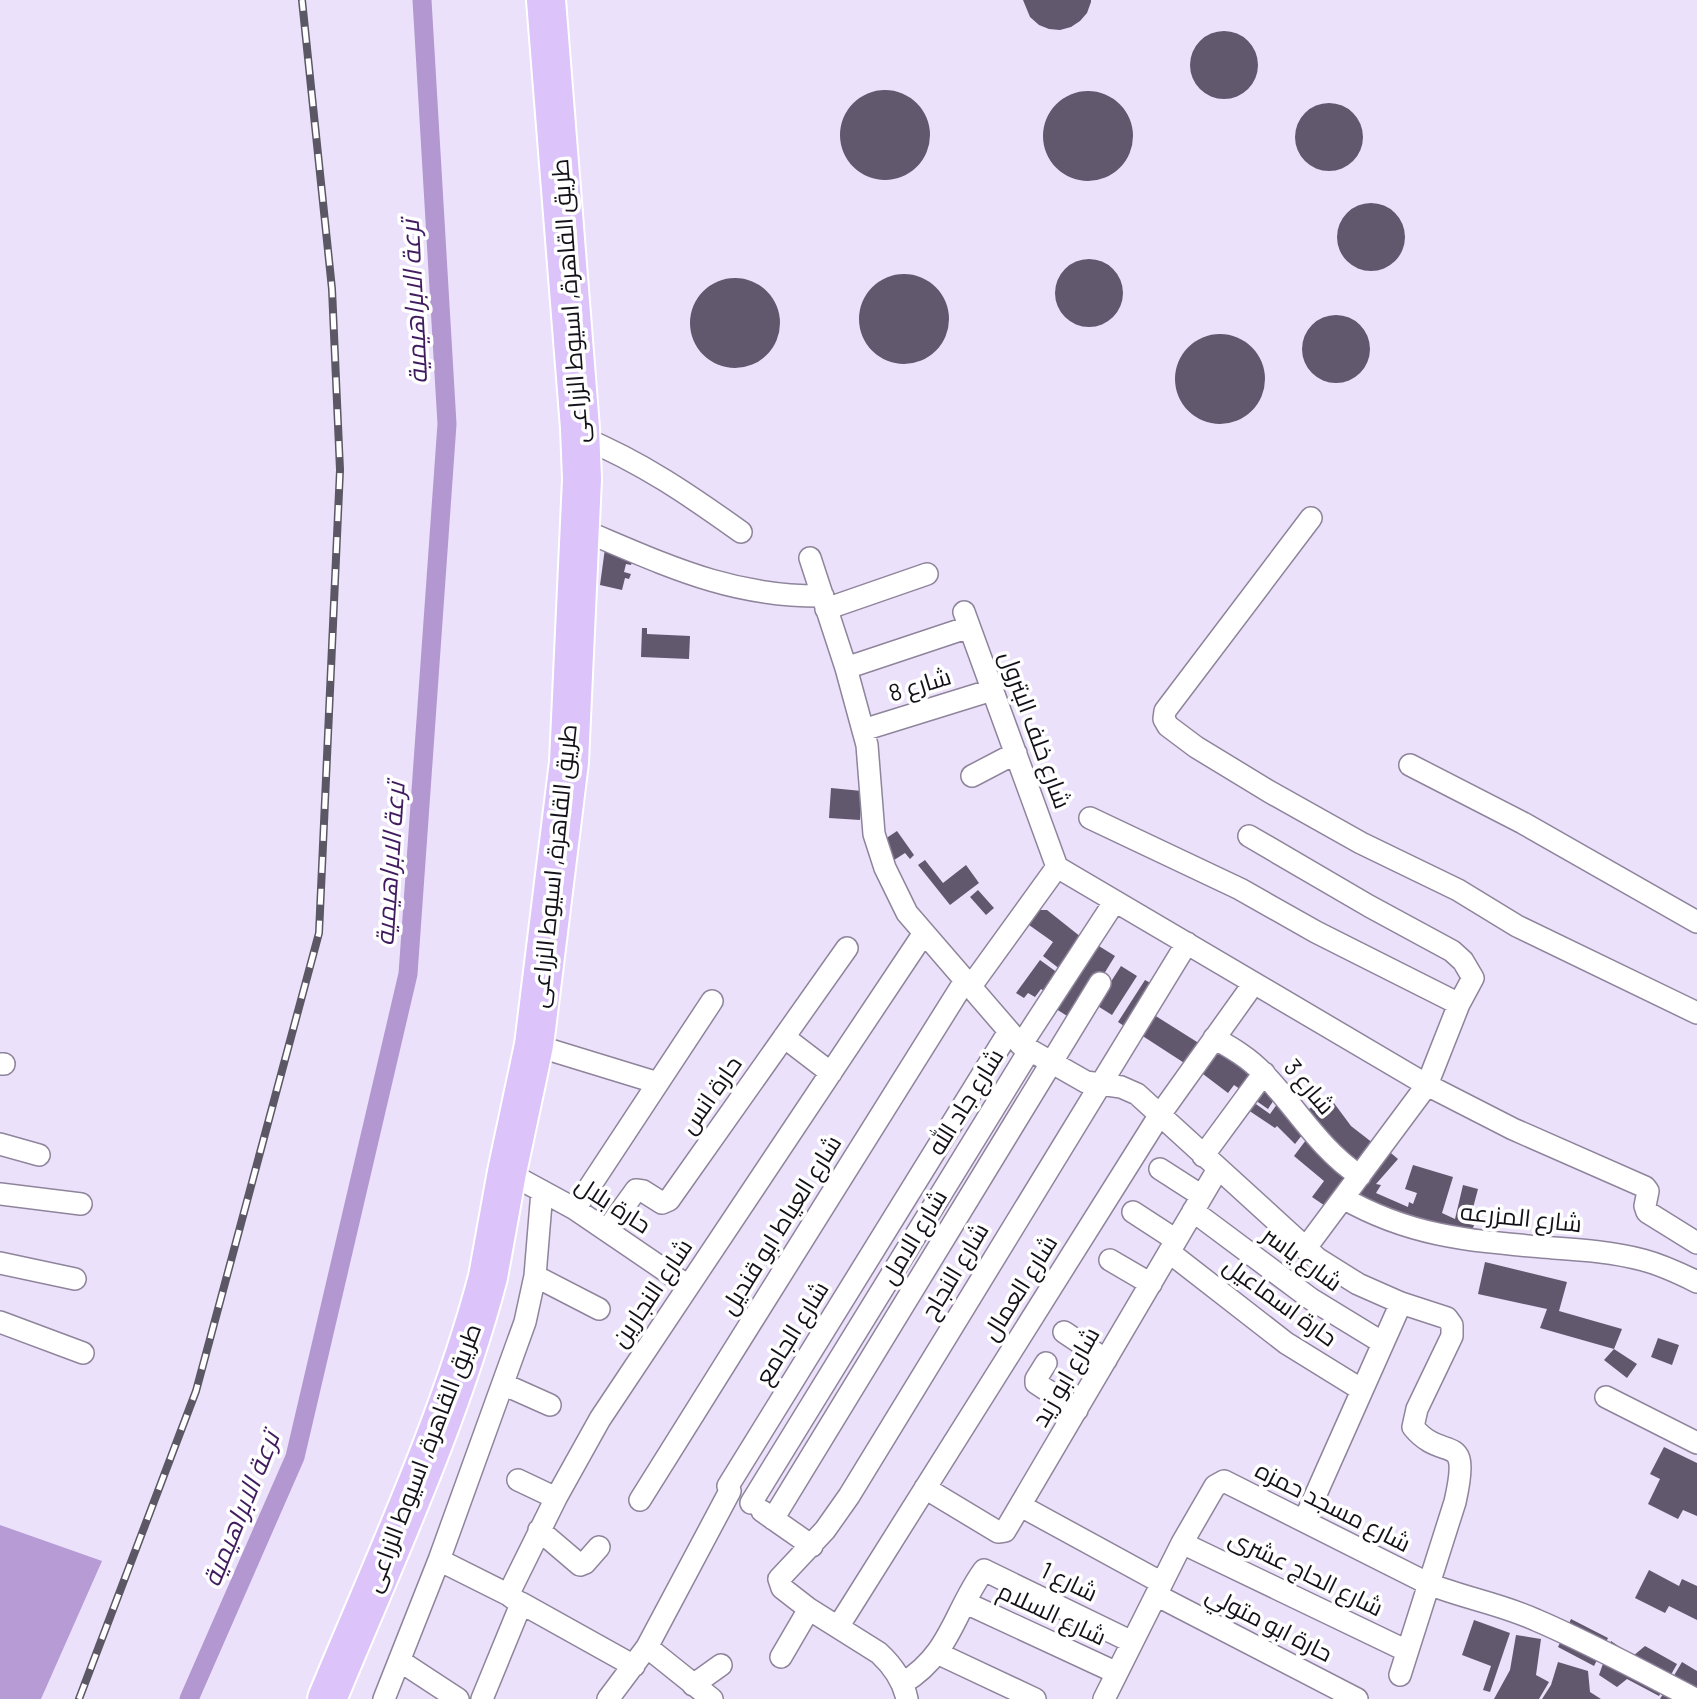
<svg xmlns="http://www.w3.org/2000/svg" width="1697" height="1699" font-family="Barlow,Cairo,sans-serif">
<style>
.forest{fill:#b69bd5}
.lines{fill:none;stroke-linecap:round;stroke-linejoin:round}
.canal{stroke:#b297d1;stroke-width:19}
.building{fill:#62586e}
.street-casing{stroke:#8e849b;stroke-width:24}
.highway-casing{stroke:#fff;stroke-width:42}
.street{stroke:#fff;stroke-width:21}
.highway{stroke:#dcc3f9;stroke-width:38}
.rail-casing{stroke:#5c5764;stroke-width:8}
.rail{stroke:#fff;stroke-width:5;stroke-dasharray:16;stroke-linecap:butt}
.labels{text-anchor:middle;stroke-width:7;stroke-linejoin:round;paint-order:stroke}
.street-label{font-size:24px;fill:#141119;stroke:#fff}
.water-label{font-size:26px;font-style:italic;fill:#411b60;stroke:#fff}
</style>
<rect width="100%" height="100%" fill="#ece1fa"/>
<path class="forest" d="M0 1525 102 1561 41 1699H0Z"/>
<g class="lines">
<path class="canal" d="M189 1699 295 1457 408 974 447 424 422 0"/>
</g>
<path class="building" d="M1023 0H1091V2L1087 13 1080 21 1071 27 1060 30 1049 29 1039 25 1030 17Z
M1190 65a34 34 0 1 1 68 0a34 34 0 1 1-68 0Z
M840 135a45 45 0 1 1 90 0a45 45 0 1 1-90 0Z
M1043 136a45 45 0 1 1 90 0a45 45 0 1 1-90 0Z
M1295 137a34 34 0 1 1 68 0a34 34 0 1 1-68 0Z
M1337 237a34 34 0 1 1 68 0a34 34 0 1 1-68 0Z
M1055 293a34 34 0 1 1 68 0a34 34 0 1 1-68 0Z
M859 319a45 45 0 1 1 90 0a45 45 0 1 1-90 0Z
M690 323a45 45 0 1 1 90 0a45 45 0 1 1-90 0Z
M1302 349a34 34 0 1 1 68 0a34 34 0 1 1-68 0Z
M1175 379a45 45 0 1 1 90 0a45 45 0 1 1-90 0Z
M606 541 634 554 631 565 626 564 624 572 631 574 629 579 625 578 622 590 600 585Z
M642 628H647V634L690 636 689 659 641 657Z
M831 788 862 791 860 820 829 818Z
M897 831 914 855 910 859 905 853 888 864 885 839Z
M925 860 943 883 966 865 979 883 950 905 918 865Z
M978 890 994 908 986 915 970 897Z
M1040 910H1047L1086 941 1065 973 1043 956 1053 942 1029 925Z
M1094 943 1115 956 1075 1021 1053 1007Z
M1040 960 1062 976 1049 994 1041 989 1035 997 1028 993 1024 998 1016 993Z
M1121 966 1137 976 1112 1015 1096 1005Z
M1145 980 1158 987 1130 1030 1118 1022Z
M1151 1013 1205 1047 1192 1068 1138 1033Z
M1216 1047 1259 1077 1247 1094 1234 1085 1228 1093 1199 1071Z
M1266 1084 1279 1092 1268 1109 1255 1100Z
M1285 1093 1310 1125 1295 1144 1277 1126 1275 1128 1248 1110 1253 1102 1270 1114Z
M1328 1095 1351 1126 1378 1147 1358 1173 1305 1112Z
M1306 1140 1357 1178 1334 1212 1312 1197 1324 1181 1294 1156Z
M1385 1148 1398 1159 1376 1184 1381 1185 1376 1193 1408 1207 1409 1202 1413 1204 1417 1193 1405 1189 1413 1165 1453 1177 1442 1213 1455 1219 1463 1185 1478 1189 1469 1223 1474 1225 1467 1245 1351 1199Z
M1485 1262 1567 1282 1559 1311 1622 1329 1614 1349 1540 1328 1547 1309 1478 1294Z
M1658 1338 1679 1345 1672 1365 1651 1357Z
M1614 1349 1637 1364 1627 1378 1604 1360Z
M1664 1447 1697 1463V1516L1683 1510 1678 1519 1648 1504 1660 1479 1650 1474Z
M1649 1570 1679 1586 1682 1579 1697 1586V1620L1669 1606 1665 1613 1635 1598Z
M1571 1619 1608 1638 1594 1666 1558 1647Z
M1474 1620 1510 1633 1490 1692 1483 1690 1491 1666 1462 1655Z
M1516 1635 1541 1639 1536 1675 1549 1682 1539 1699H1494L1510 1670Z
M1611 1641 1633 1656 1645 1646 1677 1664 1659 1696 1627 1679 1617 1687 1599 1675Z
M1558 1662 1588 1671 1590 1692 1601 1699H1542L1551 1685Z
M1682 1662 1697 1671V1699H1660Z"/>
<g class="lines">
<g class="street-casing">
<path id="street" d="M581 437C641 462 688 494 741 532
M1311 518 1165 711 1164 719 1168 726 1196 747 1270 792 1361 843 1458 890 1517 926 1697 1013
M580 529C664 564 729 597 823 596
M810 558 846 668 867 745 874 834 885 868 907 913 1021 1045 1086 1082 1121 1087 1137 1094 1318 1259 1358 1284 1401 1303 1447 1318 1452 1325V1336L1417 1409 1413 1427C1444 1465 1472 1427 1455 1502L1400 1675
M826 609 927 574
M964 612 1057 867
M846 668 969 627
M863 730 992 690
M1410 765 1523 823 1697 922
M972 776 1016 753
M1090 818 1240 889 1316 932 1459 1004
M1249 836 1369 906 1452 951 1463 961 1473 978 1459 1004 1427 1085 1305 1249
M1057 867 1427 1085 1513 1129 1645 1187 1648 1191 1645 1206 1647 1212 1697 1243
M971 986 1057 867
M784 1037 831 1073
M1214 1038C1232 1048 1249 1058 1263 1073 1296 1107 1319 1149 1360 1176
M534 1045 658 1083
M1021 1045 1115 901
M0 1064H4
M0 1144 39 1155
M1203 1156 1264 1073
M1160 1169 1202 1196
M507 1172 575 1209 688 1286
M0 1194 81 1204
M1343 1198C1413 1238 1475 1241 1553 1248 1583 1250 1614 1252 1643 1260 1662 1265 1679 1273 1697 1282
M575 1209 712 1001
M1193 1211 1311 1299 1383 1343
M1133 1212 1176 1240
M607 1230 636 1190 643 1191 662 1203 669 1200 847 948
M1169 1252 1286 1343 1362 1390
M1110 1260 1151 1284
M0 1263 75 1279
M535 1276 599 1309
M0 1322 83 1353
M1064 1332 1106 1360
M1046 1363 1036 1379V1383L1077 1410
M503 1384 550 1405
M1606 1397 1697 1443
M518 1480 556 1498
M925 1488 998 1532 1005 1531 1218 1169
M640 1500 966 979
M751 1503 1029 1051
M1021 1506 1162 1583
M762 1511 812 1546
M773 1519 1100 983
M1304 1521 1401 1303
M539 1530 580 1565 585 1563 599 1547
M1182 1543 1407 1651
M439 1560 509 1595
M1156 1595 1357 1699
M521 1603 634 1666
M966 1603 1117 1673
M838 1627 1159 1116 1254 983
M647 1647 712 1699
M937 1653 1035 1699
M781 1657 809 1609
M400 1661 458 1699
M903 1683C951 1654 954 1611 984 1570L1132 1642
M693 1685 721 1665
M384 1699 439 1560 525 1322 535 1276 542 1191
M482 1699 521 1604 510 1596 509 1593 556 1498 600 1419 924 933
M608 1699 647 1647 730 1491 728 1486 1008 1033
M907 1699C903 1680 893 1666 879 1653L809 1609 782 1588 779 1579 825 1530 849 1496 1187 943
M1104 1699 1182 1543 1215 1486 1224 1481 1429 1584C1464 1598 1501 1604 1536 1620 1590 1643 1643 1672 1695 1699"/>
</g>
<g class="highway-casing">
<path id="highway" d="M327 1699C384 1561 450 1421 488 1277L507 1172 534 1045 569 762 582 479 580 428 546 0"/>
</g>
<use href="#street" class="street"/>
<use href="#highway" class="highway"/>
<g class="rail-casing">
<path id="rail" d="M79 1699 196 1391 319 933 340 470 332 289 302 0"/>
</g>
<use href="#rail" class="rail"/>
</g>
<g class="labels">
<g class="street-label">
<text transform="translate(570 301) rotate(-94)" y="8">طريق القاهرة, اسيوط الزراعى</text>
<text transform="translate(920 685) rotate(-17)" y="8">شارع 8</text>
<text transform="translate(1035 730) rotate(70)" y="8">شارع خلف البترول</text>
<text transform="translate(554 866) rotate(-84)" y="8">طريق القاهرة, اسيوط الزراعى</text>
<text transform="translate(1309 1087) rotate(50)" y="8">شارع 3</text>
<text transform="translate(711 1095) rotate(-55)" y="8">حارة انس</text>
<text transform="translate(966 1102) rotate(-58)" y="8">شارع جاد الله</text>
<text transform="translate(613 1205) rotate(33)" y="8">حارة بلال</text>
<text transform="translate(1521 1218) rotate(6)" y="8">شارع المزرعه</text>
<text transform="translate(781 1225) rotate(-58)" y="8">شارع العياط ابو قنديل</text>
<text transform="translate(914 1237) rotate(-59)" y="8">شارع الامل</text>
<text transform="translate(1302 1259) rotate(36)" y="8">شارع ياسر</text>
<text transform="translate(955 1271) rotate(-59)" y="8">شارع النجاح</text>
<text transform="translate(1020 1288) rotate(-58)" y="8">شارع العمال</text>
<text transform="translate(652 1293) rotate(-56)" y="8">شارع النجارين</text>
<text transform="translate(1280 1302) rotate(36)" y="8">حارة اسماعيل</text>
<text transform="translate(792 1333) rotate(-58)" y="8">شارع الجامع</text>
<text transform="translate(1066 1377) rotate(-60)" y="8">شارع ابو زيد</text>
<text transform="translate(423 1458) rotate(-69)" y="8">طريق القاهرة, اسيوط الزراعى</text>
<text transform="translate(1333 1507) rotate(27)" y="8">شارع مسجد حمزه</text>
<text transform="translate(1306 1573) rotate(26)" y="8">شارع الحاج عشرى</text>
<text transform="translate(1069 1582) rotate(26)" y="8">شارع 1</text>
<text transform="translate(1052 1614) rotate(25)" y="8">شارع السلام</text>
<text transform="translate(1269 1624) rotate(27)" y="8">حارة ابو متولي</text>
</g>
<g class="water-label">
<text transform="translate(414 302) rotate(-93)" y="9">ترعة الابراهيمية</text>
<text transform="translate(390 864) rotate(-86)" y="9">ترعة الابراهيمية</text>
<text transform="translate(241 1509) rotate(-68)" y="9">ترعة الابراهيمية</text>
</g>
</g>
</svg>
